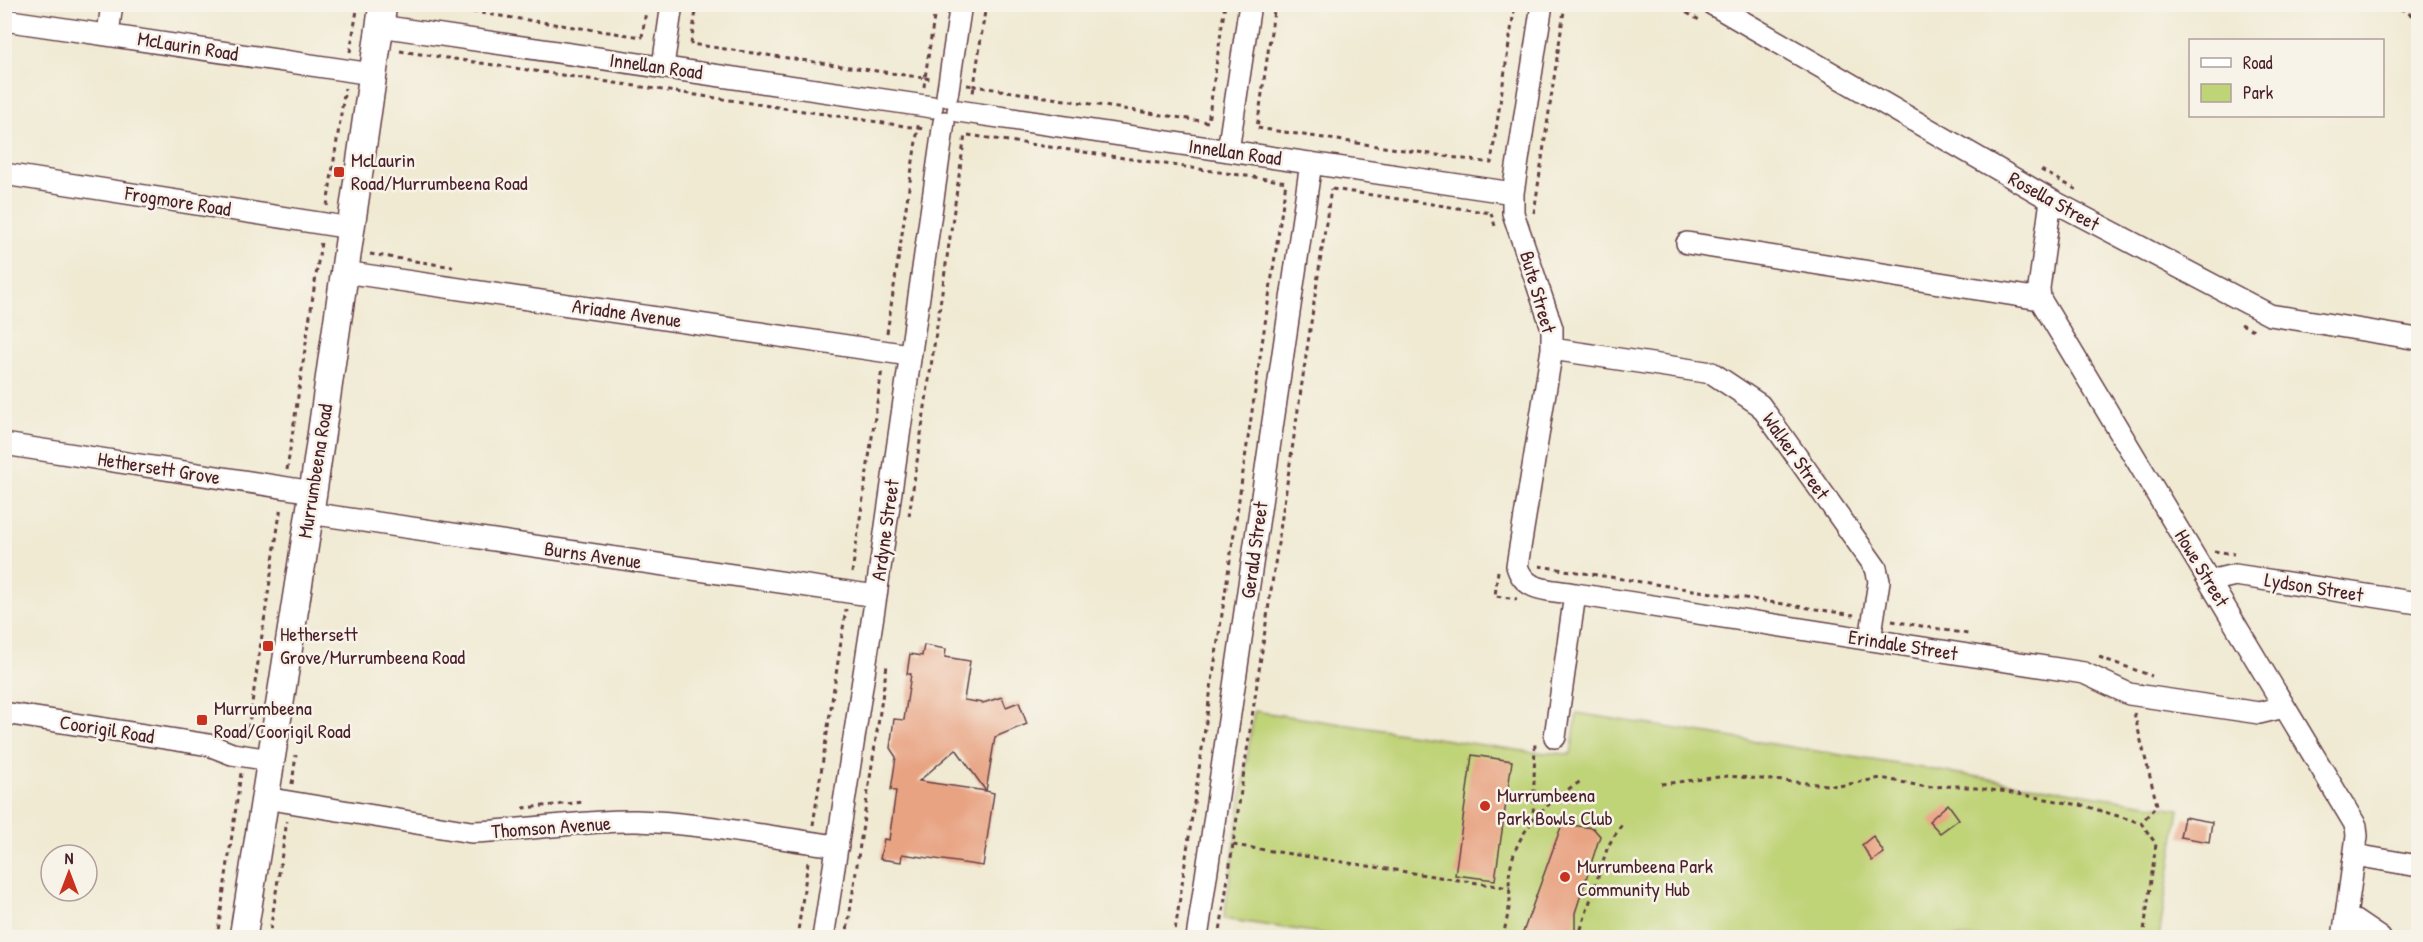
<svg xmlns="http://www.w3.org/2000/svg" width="2423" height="942" font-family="'Patrick Hand',sans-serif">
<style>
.green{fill:#bfd377;stroke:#847951;stroke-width:1.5}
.building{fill:#e8a382;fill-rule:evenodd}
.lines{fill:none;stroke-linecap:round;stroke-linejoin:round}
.minor-casing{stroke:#633d44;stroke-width:24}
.major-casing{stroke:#633d44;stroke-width:30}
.path{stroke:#633d44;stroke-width:3;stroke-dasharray:4.5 4.5;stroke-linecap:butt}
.minor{stroke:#fff;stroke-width:21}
.major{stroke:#fff;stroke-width:27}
.poi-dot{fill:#c8321e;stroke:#f7f3e8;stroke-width:2}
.labels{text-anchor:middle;stroke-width:5;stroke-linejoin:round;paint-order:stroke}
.street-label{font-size:20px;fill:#4a1f2b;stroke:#f7f3e8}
.poi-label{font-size:20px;fill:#4a1f2b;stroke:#f7f3e8;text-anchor:start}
</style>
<rect width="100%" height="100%" fill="#f7f3e8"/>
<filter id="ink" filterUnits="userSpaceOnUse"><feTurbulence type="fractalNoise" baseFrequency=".0167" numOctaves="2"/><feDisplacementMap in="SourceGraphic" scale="12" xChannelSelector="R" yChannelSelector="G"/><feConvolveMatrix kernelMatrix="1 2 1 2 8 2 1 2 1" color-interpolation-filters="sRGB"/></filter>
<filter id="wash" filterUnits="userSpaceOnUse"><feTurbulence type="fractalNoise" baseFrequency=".008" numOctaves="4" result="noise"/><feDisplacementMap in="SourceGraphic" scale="24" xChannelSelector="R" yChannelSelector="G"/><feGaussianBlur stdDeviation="1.35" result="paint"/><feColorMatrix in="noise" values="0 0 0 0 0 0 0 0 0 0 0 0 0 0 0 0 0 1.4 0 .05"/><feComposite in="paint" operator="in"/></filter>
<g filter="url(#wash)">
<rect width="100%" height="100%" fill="#f0ead3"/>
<path class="green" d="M1254 711 1530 752 1571 754 1577 713 2179 809 2159 937 1353 938 1224 919Z"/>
<g id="blocks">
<path class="building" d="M924 645 946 649 945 657 970 661 964 700 983 703 1002 697 1006 707 1019 702 1027 724 995 737 986 791 994 793 983 866 902 854 901 862 880 859 884 839 889 840 896 791 891 790 896 757 890 748 894 719 904 720 911 674H907L910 654 922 656ZM956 749 986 791 919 781Z
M1472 755 1512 761 1495 880 1455 875Z
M1948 804 1959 819 1940 833 1929 821Z
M2184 817 2212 822 2209 842 2180 837Z
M1562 824 1593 828 1600 836 1575 913V938H1521Z
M1873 836 1884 853 1872 861 1862 845Z"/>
</g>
</g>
<g filter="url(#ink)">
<use href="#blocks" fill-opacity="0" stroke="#633d44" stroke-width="1.5"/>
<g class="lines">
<g class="minor-casing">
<path id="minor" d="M1542 4 1513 193V213L1552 328V349L1517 566C1525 593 1550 589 1575 594L2084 673 2129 694 2259 713 2284 707
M1712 4 2051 200 2270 315 2418 339
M4 20 372 74
M380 26 932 107
M108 34 112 4
M663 66 672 4
M947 96 961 4
M958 111 1513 193
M1228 151 1250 4
M4 174 351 228
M2051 200 2039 288 2040 299 2356 826 2357 836 2343 938
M1687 243 2040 299
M344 272 909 355
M1552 349 1712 373 1760 405 1876 568 1879 581 1870 640
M4 444 313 492
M309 513 876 596
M2210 581 2235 575 2418 603
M4 713 209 745 232 754 271 760
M1555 737 1575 594
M265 798 471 832C527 831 581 820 637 821 704 823 771 838 838 846
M2355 855 2418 866
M2346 915 2380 938
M823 938 876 596 944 122
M1197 938 1311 163"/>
</g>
<g class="major-casing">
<path id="major" d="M243 938 313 492 383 4"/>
</g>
<path class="path" d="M419 4 642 37 647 4
M697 4 691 44 925 78 936 4
M986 4 974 86 1208 122 1225 4
M1275 4 1257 128 1491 163 1515 4
M1688 4 1687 13 1701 21
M2393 4 2418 19
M400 51 918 128V123
M350 52 358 4
M967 85 974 86 973 93
M924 87 925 78 931 79
M968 135 1287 182
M2041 170 2077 190
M1332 189 1491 213
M327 206 345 88
M1491 213 1495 226
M1534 213 1565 4
M370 254 453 267
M2241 324 2254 330
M887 333 918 128 923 129
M287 470 321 242
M909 516 965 135
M2214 551 2234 554
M1539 566 1854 615
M1498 571 1495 596 1517 599
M852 573 882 369
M1892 621 1968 634
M2099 657 2152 676
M2134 713 2157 805 2141 823
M247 737 281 506
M292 784 296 755
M1661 784 1728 776 1839 786 1881 778 1926 787 1957 786 2001 791 2085 806 2141 823 2156 844 2143 938
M523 808 585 802
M1533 821 1535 741
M813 825 846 609
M1233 845 1510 888
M217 938 241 773
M269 938 287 821
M797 938 808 862
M846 938 887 665
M1174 938 1286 182
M1219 938 1331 189
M1503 938C1505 925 1509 913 1510 900 1510 893 1509 885 1509 877 1513 832 1547 801 1583 780
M1578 938 1608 846 1622 824"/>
<use href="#minor" class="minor"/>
<use href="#major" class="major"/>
</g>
</g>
<g class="poi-dot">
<rect x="333" y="166" width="12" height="12" rx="3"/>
<rect x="262" y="640" width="12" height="12" rx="3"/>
<rect x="196" y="714" width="12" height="12" rx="3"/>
<circle cx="1485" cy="806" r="6"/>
<circle cx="1565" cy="877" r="6"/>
</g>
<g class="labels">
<g class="street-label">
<text transform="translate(188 46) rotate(9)" y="7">McLaurin Road</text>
<text transform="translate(656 66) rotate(8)" y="7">Innellan Road</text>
<text transform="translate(1235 152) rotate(8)" y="7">Innellan Road</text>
<text transform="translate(178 201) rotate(9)" y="7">Frogmore Road</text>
<text transform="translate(2054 201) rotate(29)" y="7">Rosella Street</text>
<text transform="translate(1538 292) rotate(74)" y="7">Bute Street</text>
<text transform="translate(627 313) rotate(8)" y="7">Ariadne Avenue</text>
<text transform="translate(1796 456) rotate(55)" y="7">Walker Street</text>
<text transform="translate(159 468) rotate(9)" y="7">Hethersett Grove</text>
<text transform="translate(315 471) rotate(-81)" y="7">Murrumbeena Road</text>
<text transform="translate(885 530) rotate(-82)" y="7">Ardyne Street</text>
<text transform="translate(1254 550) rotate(-82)" y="7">Gerald Street</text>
<text transform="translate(593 555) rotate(8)" y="7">Burns Avenue</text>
<text transform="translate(2202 568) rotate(59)" y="7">Howe Street</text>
<text transform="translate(2314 587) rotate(9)" y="7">Lydson Street</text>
<text transform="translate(1903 645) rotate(9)" y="7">Erindale Street</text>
<text transform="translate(107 729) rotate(9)" y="7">Coorigil Road</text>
<text transform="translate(551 827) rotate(-4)" y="7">Thomson Avenue</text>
</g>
<g class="poi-label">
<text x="351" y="167">McLaurin<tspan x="351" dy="23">Road/Murrumbeena Road</tspan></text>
<text x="280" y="641">Hethersett<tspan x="280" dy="23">Grove/Murrumbeena Road</tspan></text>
<text x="214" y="715">Murrumbeena<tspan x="214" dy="23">Road/Coorigil Road</tspan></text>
<text x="1497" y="802">Murrumbeena<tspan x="1497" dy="23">Park Bowls Club</tspan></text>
<text x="1577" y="873">Murrumbeena Park<tspan x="1577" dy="23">Community Hub</tspan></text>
</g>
</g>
<rect width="2423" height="942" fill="none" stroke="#f7f3e8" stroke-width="24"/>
<rect x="2189" y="39" width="195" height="78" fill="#f7f3e8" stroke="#b29e9c" stroke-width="1.5"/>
<rect x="2201" y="58" width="30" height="9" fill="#ffffff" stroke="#b29e9c" stroke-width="1.5"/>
<text x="2243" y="69" font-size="18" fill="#4a1f2b">Road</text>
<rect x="2201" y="84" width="30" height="18" fill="#bfd377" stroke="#b29e9c" stroke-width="1.5"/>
<text x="2243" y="99" font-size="18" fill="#4a1f2b">Park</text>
<g transform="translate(69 873)"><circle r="28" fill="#f7f3e8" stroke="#b29e9c" stroke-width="1.5"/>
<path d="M0-4.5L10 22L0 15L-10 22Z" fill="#c8321e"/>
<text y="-9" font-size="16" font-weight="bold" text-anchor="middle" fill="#4a1f2b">N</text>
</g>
</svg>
